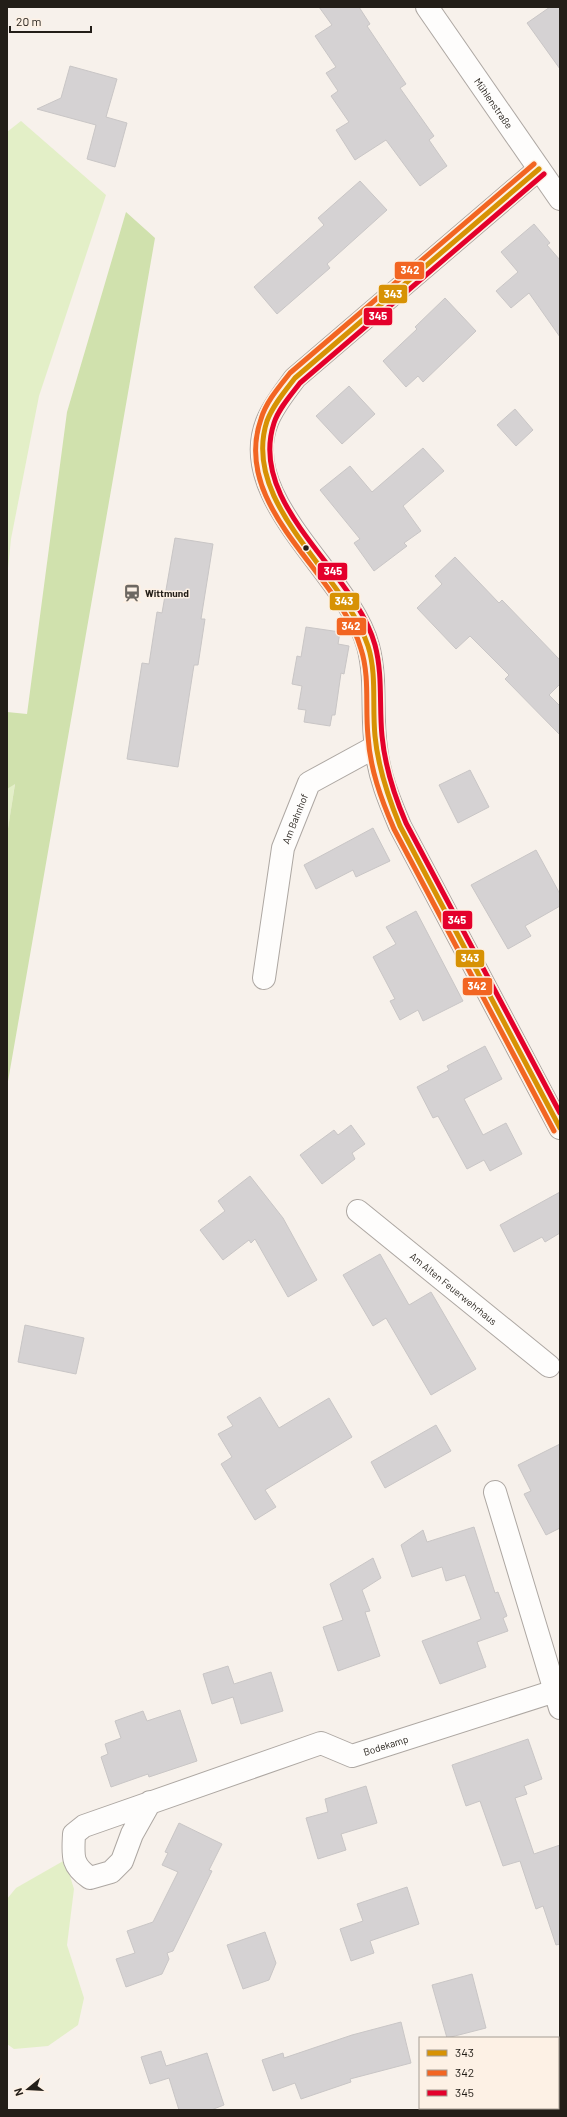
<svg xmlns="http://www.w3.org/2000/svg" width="567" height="2117" font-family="Barlow,sans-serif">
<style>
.green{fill:#e3efc7}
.forest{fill:#d0e1ad}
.building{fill:#d5d2d3;stroke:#c9c6c6}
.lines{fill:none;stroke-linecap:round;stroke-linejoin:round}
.minor-casing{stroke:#ada7a2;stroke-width:24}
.tertiary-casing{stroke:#ada7a2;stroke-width:24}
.minor{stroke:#fefdfc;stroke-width:22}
.tertiary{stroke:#fefdfc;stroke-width:22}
.bus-1-casing{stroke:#fdf1e5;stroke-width:8}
.bus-2-casing{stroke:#fdf1e5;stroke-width:8}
.bus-3-casing{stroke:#fdf1e5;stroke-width:8}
.bus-1{stroke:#d79204;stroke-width:5}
.bus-2{stroke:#f26522;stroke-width:5}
.bus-3{stroke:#e4002b;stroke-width:5}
.bus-dot{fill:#231e18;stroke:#fdf1e5;stroke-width:1.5}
.labels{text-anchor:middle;stroke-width:3;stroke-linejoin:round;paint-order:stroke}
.street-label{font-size:10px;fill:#231e18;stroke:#fdf1e5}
.poi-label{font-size:10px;font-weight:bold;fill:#231e18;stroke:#fdf1e5;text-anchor:start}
.line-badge{stroke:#fdf1e5;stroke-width:1.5}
.badge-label{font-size:11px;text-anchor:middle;font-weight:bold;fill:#fff}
</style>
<rect width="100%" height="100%" fill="#f7f1eb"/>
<path class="green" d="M21 121 106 195 39 396 11 539 7 578V132Z
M15 783 7 836V789Z
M65 1860 74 1889 67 1945 84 1998 78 2025 48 2046 14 2049 7 2044V1899L16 1888Z"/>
<path class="forest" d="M126 212 155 238 7 1087V835L15 784 7 789V712L27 714 67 412Z"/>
<path class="building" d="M319 7H359L370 24 367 26 406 84 400 88 434 136 429 140 447 166 420 186 386 140 355 160 336 130 349 122 331 96 338 91 326 73 336 67 315 36 332 25Z
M550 7H560V69L527 23Z
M70 66 117 79 106 117 127 123 115 167 87 159 96 125 37 109 61 98Z
M360 181 387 210 327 264 330 268 277 314 254 287 324 225 318 218Z
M534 224 550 243 547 245 560 260V337L529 293 511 308 496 291 518 272 501 252Z
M445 298 476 331 423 382 418 376 406 387 383 361 417 329 415 327Z
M349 386 375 414 342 444 316 416Z
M515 409 533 430 516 446 497 425Z
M423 448 444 471 403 506 421 531 404 543 407 546 374 571 354 543 360 539 320 490 350 466 372 492Z
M175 538 213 544 201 619H205L198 665H194L178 767 127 759 142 663 149 664 157 612 162 613Z
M455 557 499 603 502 600 560 660V684L549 695 560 706V735L505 679 509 675 470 636 456 649 417 608 442 584 435 576Z
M306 627 340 632 338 644 349 646 344 674 341 673 335 715H332L330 726 304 722 306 710 298 709 302 686 292 684 297 656 301 657Z
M470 770 489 807 458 823 439 785Z
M373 828 390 861 356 877 353 870 316 889 304 865Z
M536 850 560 894V906L525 926 531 936 508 949 471 885Z
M416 911 463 1001 423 1021 418 1010 400 1020 390 1001 395 999 373 957 396 944 386 927Z
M485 1046 502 1079 464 1099 483 1135 506 1123 522 1154 490 1171 484 1160 467 1169 438 1116 433 1118 417 1087 449 1070 447 1066Z
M351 1125 365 1144 352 1153 355 1159 322 1184 300 1155 334 1130 338 1135Z
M250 1176 283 1218 317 1280 288 1297 255 1239 251 1243 249 1240 223 1260 200 1230 225 1211 218 1201Z
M560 1192V1233L545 1242 542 1237 514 1252 500 1225Z
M380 1254 409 1305 431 1292 476 1369 431 1395 386 1318 373 1326 343 1275Z
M25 1325 84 1338 76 1374 18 1362Z
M260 1397 279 1428 329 1398 352 1437 265 1490 276 1507 255 1520 221 1464 232 1457 218 1434 233 1426 227 1417Z
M436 1425 451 1451 385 1488 371 1462Z
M560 1444V1528L546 1535 524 1494 531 1491 518 1465Z
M474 1527 495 1593 498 1592 507 1616 503 1618 508 1631 477 1642 486 1667 440 1684 422 1641 481 1619 465 1575 446 1581 442 1567 412 1577 401 1545 423 1530 427 1542Z
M373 1558 381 1578 362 1590 370 1611 365 1612 380 1656 338 1671 323 1627 343 1620 330 1584Z
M228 1666 234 1684 271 1672 283 1711 241 1724 233 1697 212 1704 203 1674Z
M180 1710 197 1761 149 1777 148 1774 111 1787 101 1757 108 1754 105 1744 121 1738 115 1721 143 1711 147 1721Z
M528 1739 542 1779 524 1786 527 1794 515 1798 534 1854 560 1845V1944L556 1945 543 1906 536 1909 520 1861 503 1866 480 1801 466 1806 452 1765Z
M366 1786 377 1823 341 1834 346 1850 318 1859 306 1818 328 1812 325 1799Z
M179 1823 222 1844 209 1870 212 1871 173 1951 167 1953 169 1959 162 1974 126 1987 116 1959 135 1953 127 1931 153 1922 178 1872 162 1865 168 1853 165 1852Z
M407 1887 419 1924 370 1941 374 1953 351 1961 340 1929 363 1921 357 1904Z
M265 1932 276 1963 269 1980 243 1989 227 1945Z
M472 1974 486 2028 447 2038 432 1985Z
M401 2022 411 2063 350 2079 351 2082 301 2099 295 2083 273 2091 262 2060 283 2053 284 2058 352 2035Z
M161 2051 166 2066 207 2053 224 2105 211 2110H179L169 2078 150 2084 141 2057Z"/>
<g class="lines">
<g class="minor-casing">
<g id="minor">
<path id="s1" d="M264 978 283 848 309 783 375 747"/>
<path id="s2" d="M358 1211 549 1366"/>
<path d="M495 1492 555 1691"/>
<path id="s3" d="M150 1802 132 1834 122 1861 111 1872 90 1878C71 1865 73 1856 74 1834L84 1826 321 1743 352 1756 555 1691 560 1708"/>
</g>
</g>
<g class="tertiary-casing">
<g id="tertiary">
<path id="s4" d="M427 7 560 199"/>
<path d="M539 169 295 378C285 392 273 406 267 422 236 500 349 575 368 646 377 679 371 714 376 748 379 776 389 800 400 826L560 1128"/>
</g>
</g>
<use href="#minor" class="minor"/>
<use href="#tertiary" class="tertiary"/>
<g class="bus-1-casing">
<path id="bus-1" d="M539 169 295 378C285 391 273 405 267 421 240 504 344 573 368 646 377 674 372 706 375 736 378 768 388 797 400 826L560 1128"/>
</g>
<g class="bus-2-casing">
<path id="bus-2" d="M534 164 290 373C279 387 266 402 261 419 230 508 339 572 361 649 370 677 365 707 368 736 370 769 381 799 394 829L554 1131"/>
</g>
<g class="bus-3-casing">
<path id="bus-3" d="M544 174 300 383C291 395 279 408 274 423 247 506 355 571 375 645 383 675 379 706 382 736 385 767 394 795 406 823L560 1113"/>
</g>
<use href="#bus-1" class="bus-1"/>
<use href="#bus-2" class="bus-2"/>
<use href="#bus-3" class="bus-3"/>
</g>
<defs>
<g id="station-bare" transform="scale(1.38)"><path d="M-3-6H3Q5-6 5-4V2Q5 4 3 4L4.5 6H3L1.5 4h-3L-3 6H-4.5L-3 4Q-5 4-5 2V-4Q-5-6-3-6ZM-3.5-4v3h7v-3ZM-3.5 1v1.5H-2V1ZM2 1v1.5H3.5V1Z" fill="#6d6862" stroke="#fdf1e5" stroke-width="2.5" paint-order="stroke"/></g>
</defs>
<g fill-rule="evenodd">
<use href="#station-bare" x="132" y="593"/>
</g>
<circle class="bus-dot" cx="306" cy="548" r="3.5"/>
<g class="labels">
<g class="street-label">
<text dy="4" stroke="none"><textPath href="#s4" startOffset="117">Mühlenstraße</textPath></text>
<text dy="4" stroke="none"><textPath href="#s1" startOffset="163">Am Bahnhof</textPath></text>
<text dy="4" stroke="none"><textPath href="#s2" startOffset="123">Am Alten Feuerwehrhaus</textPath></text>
<text dy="4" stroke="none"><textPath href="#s3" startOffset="486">Bodekamp</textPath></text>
</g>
<g class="poi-label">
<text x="145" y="597">Wittmund</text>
</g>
</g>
<g class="line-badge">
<rect x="394" y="261" width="31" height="19" rx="4" fill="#f26522"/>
<rect x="378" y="284" width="30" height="20" rx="4" fill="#d79204"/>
<rect x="363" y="307" width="30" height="19" rx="4" fill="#e4002b"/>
<rect x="317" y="562" width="31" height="19" rx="4" fill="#e4002b"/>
<rect x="329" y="592" width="31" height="19" rx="4" fill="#d79204"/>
<rect x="336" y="617" width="31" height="19" rx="4" fill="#f26522"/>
<rect x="442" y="910" width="31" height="20" rx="4" fill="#e4002b"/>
<rect x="455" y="949" width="30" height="19" rx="4" fill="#d79204"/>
<rect x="462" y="977" width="31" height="19" rx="4" fill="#f26522"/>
</g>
<g class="badge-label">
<text x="410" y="274">342</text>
<text x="393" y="298">343</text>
<text x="378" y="320">345</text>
<text x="333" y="575">345</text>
<text x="344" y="605">343</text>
<text x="351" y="630">342</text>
<text x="457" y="924">345</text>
<text x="470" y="962">343</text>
<text x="477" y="990">342</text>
</g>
<rect width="567" height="2117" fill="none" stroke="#231e18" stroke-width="16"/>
<rect x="419" y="2037" width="140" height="72" fill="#fdf1e5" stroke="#a69d93"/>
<rect x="427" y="2050" width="20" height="6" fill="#d79204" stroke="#a69d93"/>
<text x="455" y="2057" font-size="12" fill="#231e18">343</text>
<rect x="427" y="2070" width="20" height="6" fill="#f26522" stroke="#a69d93"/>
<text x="455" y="2077" font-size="12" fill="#231e18">342</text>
<rect x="427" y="2090" width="20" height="6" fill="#e4002b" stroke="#a69d93"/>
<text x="455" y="2097" font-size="12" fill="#231e18">345</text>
<g transform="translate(28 2089) rotate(252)" stroke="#fdf1e5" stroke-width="3" paint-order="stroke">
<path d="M0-3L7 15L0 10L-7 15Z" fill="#231e18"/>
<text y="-6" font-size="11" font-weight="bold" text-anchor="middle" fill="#231e18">N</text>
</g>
<path d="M10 26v6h81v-6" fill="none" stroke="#231e18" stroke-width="2"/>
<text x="16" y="26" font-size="12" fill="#231e18" stroke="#fdf1e5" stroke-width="3" paint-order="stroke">20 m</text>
</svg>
